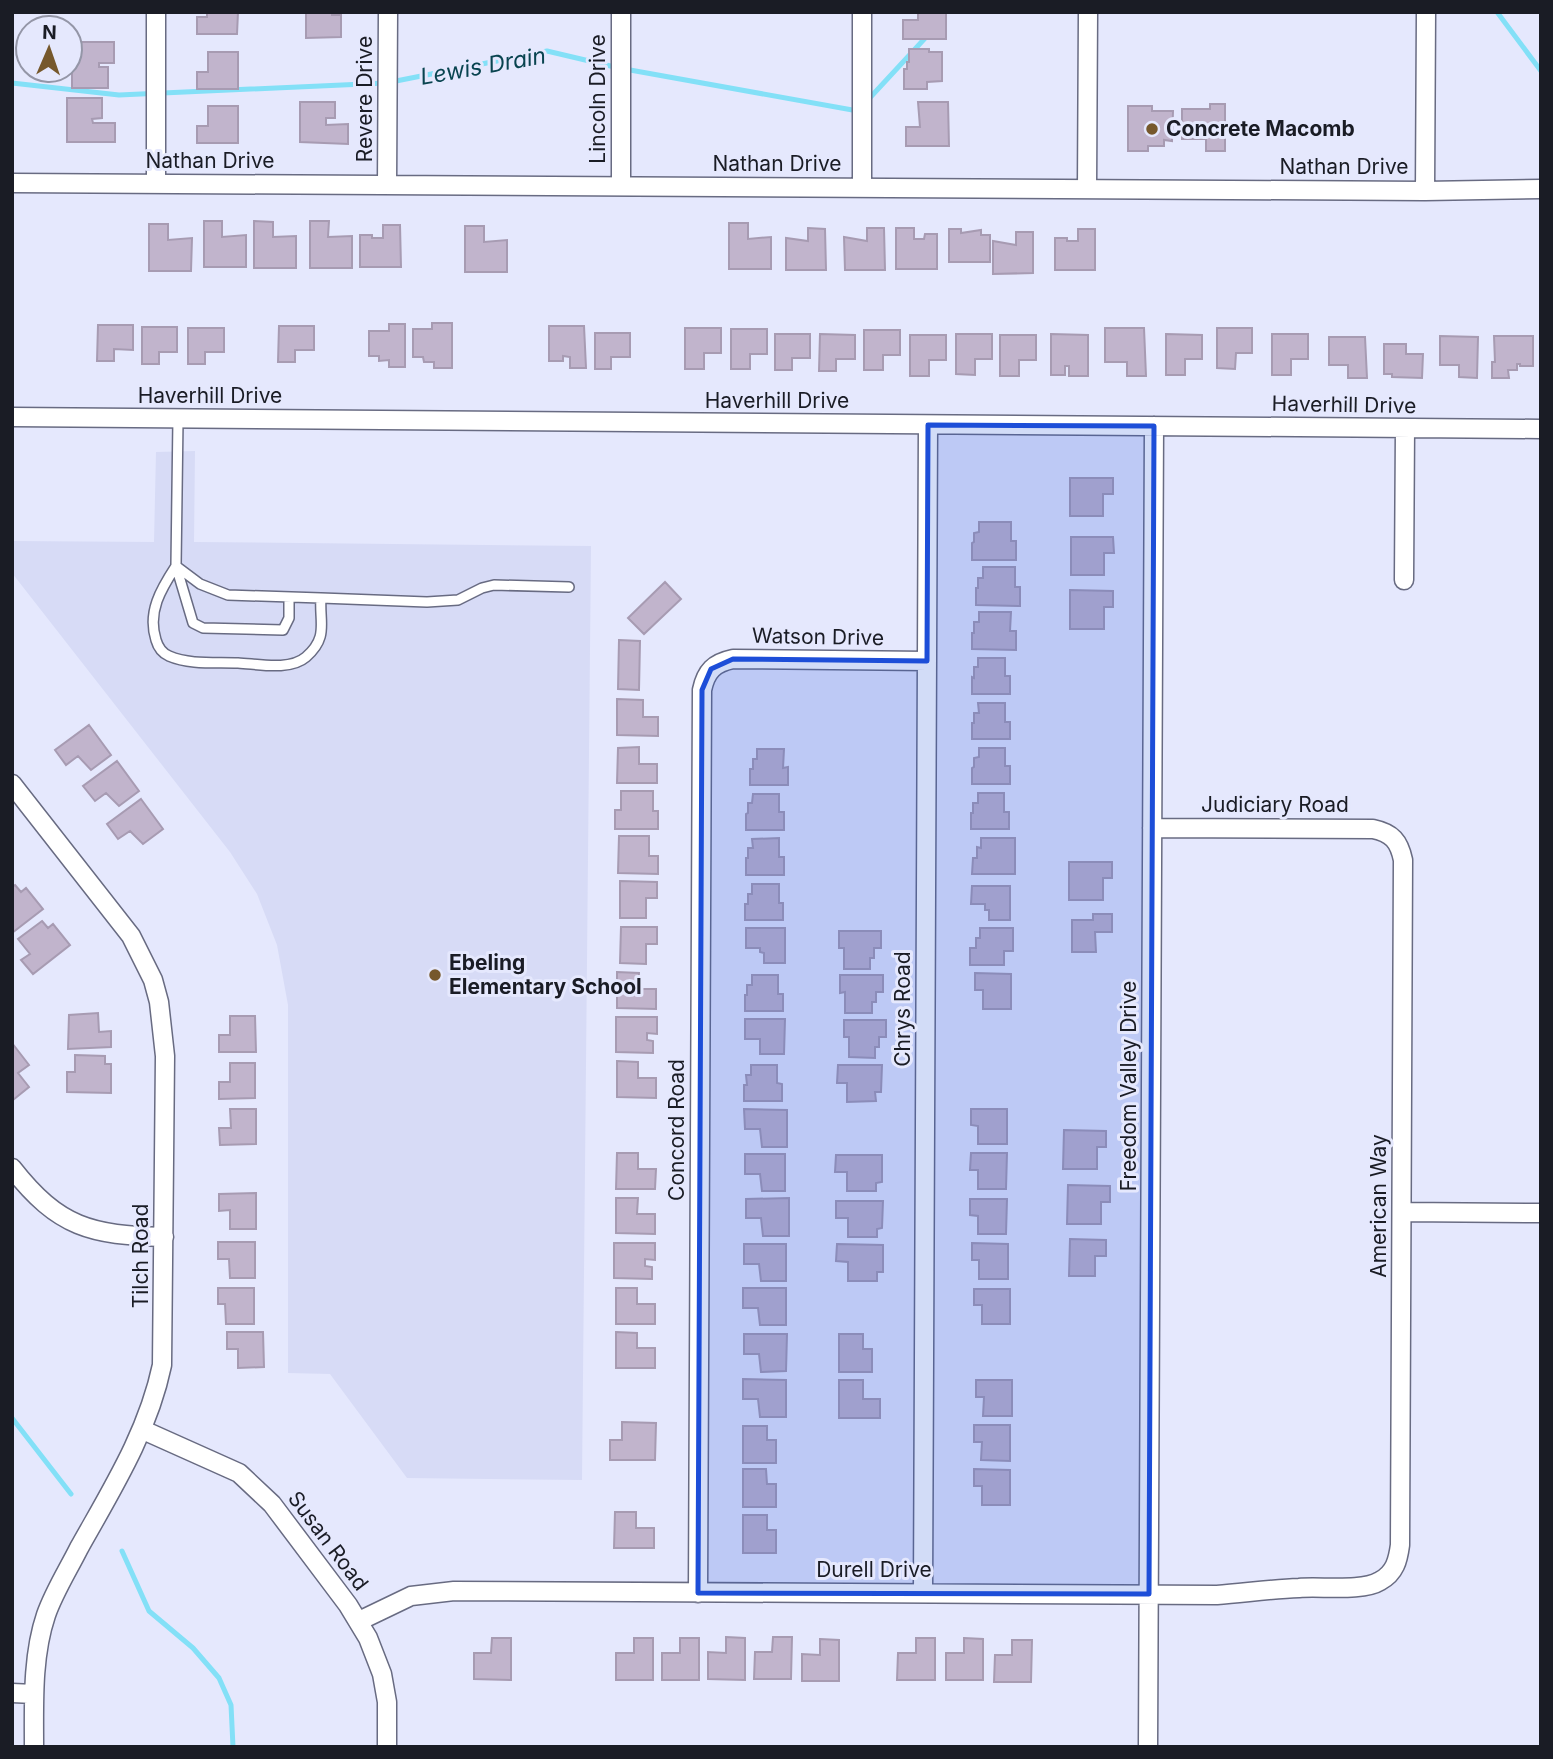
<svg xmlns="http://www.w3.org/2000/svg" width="1553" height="1759" font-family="Inter,sans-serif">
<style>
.built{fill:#d7dbf6}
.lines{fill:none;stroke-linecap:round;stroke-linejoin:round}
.stream{stroke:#83e0f7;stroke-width:5}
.building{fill:#c1b4cc;stroke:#a79bb2;stroke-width:2}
.service-casing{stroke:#686b82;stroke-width:12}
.minor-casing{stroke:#686b82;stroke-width:21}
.service{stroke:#fff;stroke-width:9}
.minor{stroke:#fff;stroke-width:18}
.marked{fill:#1d4ed8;fill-opacity:0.2;stroke:#1d4ed8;stroke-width:5;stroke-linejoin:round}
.poi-dot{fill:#76582c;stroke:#e5e8fd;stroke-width:2.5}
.labels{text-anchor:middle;stroke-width:6;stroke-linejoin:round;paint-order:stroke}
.street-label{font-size:21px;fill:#1a1c25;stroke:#e5e8fd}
.poi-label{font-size:21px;font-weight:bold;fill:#1a1c25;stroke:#e5e8fd;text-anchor:start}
.water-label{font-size:23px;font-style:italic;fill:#094450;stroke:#e5e8fd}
</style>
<rect width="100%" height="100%" fill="#e5e8fd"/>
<path class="built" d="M195 451 194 542 591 546 582 1480 407 1478 330 1374 288 1373V1005L277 945 257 894 230 852 12 573V541L154 542 156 452Z"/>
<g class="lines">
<path class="stream" d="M1497 12 1541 71
M12 83 119 95 386 83 547 51 619 68 858 111 859 110
M866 102 928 35
M12 1418 71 1494
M122 1551 149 1611 193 1648 219 1678 231 1705 233 1747"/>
</g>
<path class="building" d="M207 12H238L237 34H197V17H207Z
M306 12H332V15H341V37L306 38Z
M918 12H946V39H903V20H918Z
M72 42H114V63H99V67H108V88H72Z
M909 49H929V52H942V81L927 82V89H904V69H907V62H909Z
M208 52H238V89H197V72H208Z
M67 98H102V118L92 119 93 123H115V142H67Z
M300 102H335V118H326V125L348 124V144L300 142Z
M918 102H948L949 146H906V127H920Z
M1210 104H1225V151H1206V139H1182V109H1210Z
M208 106H238V143H197V126H208Z
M1128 106H1152V111H1173L1172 141 1164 140V146H1148V151H1128Z
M204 221H222V237L246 235V267H204Z
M254 221 273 222V237L296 236V268H254Z
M310 221H329L328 237 352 236V268H310Z
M729 223H748V239L771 237V269H729Z
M149 224H168V240L192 238 191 271H149Z
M383 225H400L401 267H360V235H372V238H383Z
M465 226H484V242L507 240V272H465Z
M808 228 825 229 826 270H786V238L808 241Z
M867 228H884L885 270H845L844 237 867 241Z
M896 228H914V239H924L925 234H937V269H896Z
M949 229H961V233L981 230V235H990V262H949Z
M1078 229H1095V270H1055V238H1067V241H1078Z
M1016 232H1033V273L993 274V241L1016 245Z
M432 323H452V368H434V362H424L423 357H413V329H432Z
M389 324H405V367H389V360L379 361V356H369V331H389Z
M98 325H133V350L114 349V361H97Z
M279 326H314V350H295V362H278Z
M549 326H584L586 368H570V357L563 356V361H549Z
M142 327H177V352H159V364H142Z
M188 328H224V352H205V364H188Z
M685 328H721V353H704V369H685Z
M1105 328H1144L1146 376H1127V362H1105Z
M1217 328H1252V353H1236L1235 369 1217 368Z
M731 329H767V354H750V369H731Z
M864 330H900V355H883V370H864Z
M595 333H630V357H611V369H595Z
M775 334H810V358H792V370H775Z
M820 334 855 335V359H836V371H819Z
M956 334H992V359H975V375L956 374Z
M1051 334 1088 335V376H1069V366H1065V375H1051Z
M1166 334 1202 335V359H1185V375H1166Z
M1272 334H1308V359H1291V375H1272Z
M910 335H946V360H929V376H910Z
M1000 335H1036V360H1019V376H1000Z
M1440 336 1478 337 1477 378 1459 377V365H1440Z
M1494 336H1533V366H1520V364H1517V370H1508L1509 378H1492V362H1495Z
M1329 337H1365L1367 378H1348V365H1329Z
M1384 344H1406V354H1423L1422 378 1392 377V374H1384Z
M1070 478H1113V494H1103V516H1070Z
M979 522H1011V541H1016V560H972V543L974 542V533L979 532Z
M1071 537H1113L1114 553H1104V575H1071Z
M983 567H1015V587H1020V606L976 605V588H978V578H983Z
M665 582 681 599 644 634 628 618Z
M1070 590 1113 591V607H1104V629H1070Z
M979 612H1011L1010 631H1016V650L972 649V633H974V622H979Z
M619 640 640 641 639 690 618 689Z
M978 658H1005V676H1010V694H972V677L974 678V667H978Z
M617 699 643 700V717H658V736L617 735Z
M978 703H1005V722H1010V739H972V723H974V713H979Z
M89 725 111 755 91 770 78 756 66 765 55 750Z
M639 747V764H657V783H617L618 748Z
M979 748H1005V766H1010V784H972V768L974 767V758L979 757Z
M757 749H784L783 768 788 767V785H750V769H753V759H757Z
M117 761 139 791 119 806 106 793 95 801 83 786Z
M621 791H653V811H658V829H615V810H621Z
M978 793H1004V812H1009V829H971V813H973V803H978Z
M753 794H779V812H784V830H746V814L748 813V803H752Z
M141 799 163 829 143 844 130 831 118 839 107 824Z
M619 836H649V856H658V874L618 873Z
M779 838V857H784V875H746V858H748V848H753L752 839Z
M981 838H1015V874H972L973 858H977V847L981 848Z
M1069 862H1112V878H1103V900H1069Z
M620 881 657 882V898H646V918H620Z
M752 884H779V903H783V920H745V904H748V894H752Z
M15 885 21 892 26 888 43 909 12 933V887Z
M972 886H1010V920H989V910H985V904H971Z
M1093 914H1112V932H1095L1096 952H1072V920H1093Z
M42 921 48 928 53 924 70 945 33 974 21 960 30 954 18 939Z
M621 927H657V944H646V964L620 963Z
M746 928H785V963H764V953L760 952V948H746Z
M980 928H1013V951H1004V965H970V948H976V938H980Z
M839 931H881V948H874V958H870V969H844V948H839Z
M617 972 639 973 638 989H656V1009L617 1008Z
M975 973 1011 974V1009H983V990H975Z
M752 975H778V994H783V1011H745V995H747V985H752Z
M840 975H883V992H876V1002H872V1013H845V992L840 993Z
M98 1013 99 1032 111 1031V1047L68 1049 69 1015Z
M230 1016H255L256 1052H219V1035H230Z
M616 1017H657V1034L647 1033V1040L653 1041V1053L616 1052Z
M745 1019H785L784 1054H760V1039H745Z
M844 1020H886V1037H879V1047H875V1058L849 1057V1037H844Z
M12 1043 29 1065 18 1073 29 1087 13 1100Z
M75 1055 105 1056V1064H111V1093L67 1092V1072H75Z
M617 1061 638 1062V1078H656V1098L617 1097Z
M230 1063H255V1098L219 1099V1082H230Z
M751 1065H777V1083L782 1084V1101H744V1085H747L746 1075H751Z
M838 1065H882L881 1092H875L876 1101 847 1102V1083H837Z
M230 1109H256V1144L220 1145 219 1128H231Z
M744 1109 787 1110V1147H762L760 1129H745Z
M971 1109H1007V1144H978V1126L971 1125Z
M1064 1130 1106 1131V1147H1097V1169H1063Z
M617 1153H638V1169H656L655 1189H616Z
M971 1153H1007L1006 1189H978V1170H970Z
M745 1154H785V1191H762L760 1174H745Z
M836 1155H882V1182L876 1183V1191H847V1172H835Z
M1068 1185 1110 1186V1202H1101V1224H1067Z
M256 1193V1229H230V1210L219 1211V1194Z
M616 1198H638L637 1214H655V1234L616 1233Z
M789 1198V1236H763L761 1218H746V1199Z
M970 1199H1007L1006 1234H978V1216L970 1215Z
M836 1201H883L882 1228 877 1229V1237H848V1218H836Z
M1070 1239 1106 1240V1256H1095V1276H1069Z
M218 1242H255V1278H230L229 1259H218Z
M614 1243H655V1260L645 1259V1266L652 1267V1279L614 1278Z
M972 1243 1008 1244V1279H979V1260H972Z
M744 1244H786V1281H761L759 1264H744Z
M837 1244 883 1245V1272H877V1281H848V1262L836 1261Z
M218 1288H254V1324H226L225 1304H218Z
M616 1288H637V1304H655V1324H616Z
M743 1288H786V1325H760L758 1308H743Z
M974 1289H1010V1324H982V1305H974Z
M227 1332H263L264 1367 238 1368V1349H227Z
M616 1332 637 1333V1348H655V1368H616Z
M744 1334H787L786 1371 761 1372 759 1354H744Z
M839 1334H863V1349H872V1372H839Z
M743 1379 786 1380V1417H760L758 1399H743Z
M839 1380H863V1399H880V1418H839Z
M976 1380H1012V1416H983L984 1397H976Z
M622 1422 656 1423 655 1460H610V1440H622Z
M974 1425H1010V1461L981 1460 982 1442H974Z
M743 1426H767V1440H776V1463H743Z
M743 1469H766L767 1484H776V1507H743Z
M974 1469 1010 1470V1505H982V1486H974Z
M615 1512H636V1528H654V1548H614Z
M743 1515H767V1530H776V1553H743Z
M726 1637 745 1638V1680L708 1679V1652L726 1653Z
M773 1637H792L791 1679H754L755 1652H772Z
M492 1638H511V1680L474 1679V1653H491Z
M634 1638H653V1680H616V1653H634Z
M680 1638H699V1680H662V1653H680Z
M916 1638H935V1680H897L898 1653H916Z
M964 1638 983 1639V1680H946V1653H964Z
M820 1639 839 1640V1681H802V1654L820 1655Z
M1012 1640H1032L1031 1682H994L995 1655H1012Z"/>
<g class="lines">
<g class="service-casing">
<path id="service" d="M178 419 176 566 193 623 203 628 283 630 289 618V598
M176 566 200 584 228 595 321 598C319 622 329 637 306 657 290 671 258 664 238 663 216 662 190 665 169 656 162 653 158 647 156 640 147 612 161 589 176 566Z
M321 598 427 602 458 600 482 588 494 585 569 587"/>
</g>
<g class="minor-casing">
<path id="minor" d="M12 183 1425 191 1541 189
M156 183V12
M387 185 388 12
M621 186V12
M862 187V12
M1087 188 1088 12
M1425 191 1426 12
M12 417 1541 429
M1404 580 1405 428
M12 784 131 936 153 980 159 1002 165 1056 162 1365C148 1432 112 1489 79 1548 68 1570 54 1592 46 1615 32 1656 34 1704 34 1747
M12 1168C59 1228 91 1235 164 1237
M1402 1212 1541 1213
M143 1430 239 1473 272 1504 348 1605 368 1638 382 1674 387 1702V1747
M698 1593 702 690C706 671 714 663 733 659L927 661
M923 1593 928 425
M359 1621 411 1596 454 1591 1217 1595C1244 1593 1271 1589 1299 1588 1321 1586 1362 1592 1380 1581 1395 1573 1398 1560 1400 1545L1403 860C1399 841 1392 833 1373 829L1152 828
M12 1693 34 1694
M1148 1747 1154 426"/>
</g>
<use href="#service" class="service"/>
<use href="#minor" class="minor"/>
</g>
<path class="marked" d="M928 425 1154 426 1149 1594 698 1593 702 690 711 669 733 659 927 661Z"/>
<g class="poi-dot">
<circle cx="1152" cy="129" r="7"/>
<circle cx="435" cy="975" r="7"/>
</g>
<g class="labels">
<g class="street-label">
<text transform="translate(365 99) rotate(-90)" y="7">Revere Drive</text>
<text transform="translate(598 99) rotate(-90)" y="7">Lincoln Drive</text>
<text x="210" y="168">Nathan Drive</text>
<text x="777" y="171">Nathan Drive</text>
<text x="1344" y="174">Nathan Drive</text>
<text x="210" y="403">Haverhill Drive</text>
<text x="777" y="408">Haverhill Drive</text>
<text transform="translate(1344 405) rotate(1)" y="7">Haverhill Drive</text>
<text transform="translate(818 637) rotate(1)" y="7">Watson Drive</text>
<text x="1275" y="812">Judiciary Road</text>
<text transform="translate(903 1009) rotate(-90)" y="7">Chrys Road</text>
<text transform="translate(1129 1086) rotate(-90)" y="7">Freedom Valley Drive</text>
<text transform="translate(677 1130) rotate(-90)" y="7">Concord Road</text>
<text transform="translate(1379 1206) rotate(-90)" y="7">American Way</text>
<text transform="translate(141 1256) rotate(-90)" y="7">Tilch Road</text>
<text transform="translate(328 1541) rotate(53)" y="7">Susan Road</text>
<text x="874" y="1577">Durell Drive</text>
</g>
<g class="poi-label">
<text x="1166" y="136">Concrete Macomb</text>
<text x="449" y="970">Ebeling<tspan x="449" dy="24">Elementary School</tspan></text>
</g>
<g class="water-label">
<text transform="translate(483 66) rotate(-10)" y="8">Lewis Drain</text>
</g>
</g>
<rect width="1553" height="1759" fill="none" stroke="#1a1c25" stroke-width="28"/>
<g transform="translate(49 49) rotate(2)"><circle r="33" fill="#e5e8fd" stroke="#9496a7" stroke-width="2"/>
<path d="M0-5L12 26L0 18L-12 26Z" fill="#76582c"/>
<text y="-10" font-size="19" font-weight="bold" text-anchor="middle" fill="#1a1c25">N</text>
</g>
</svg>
